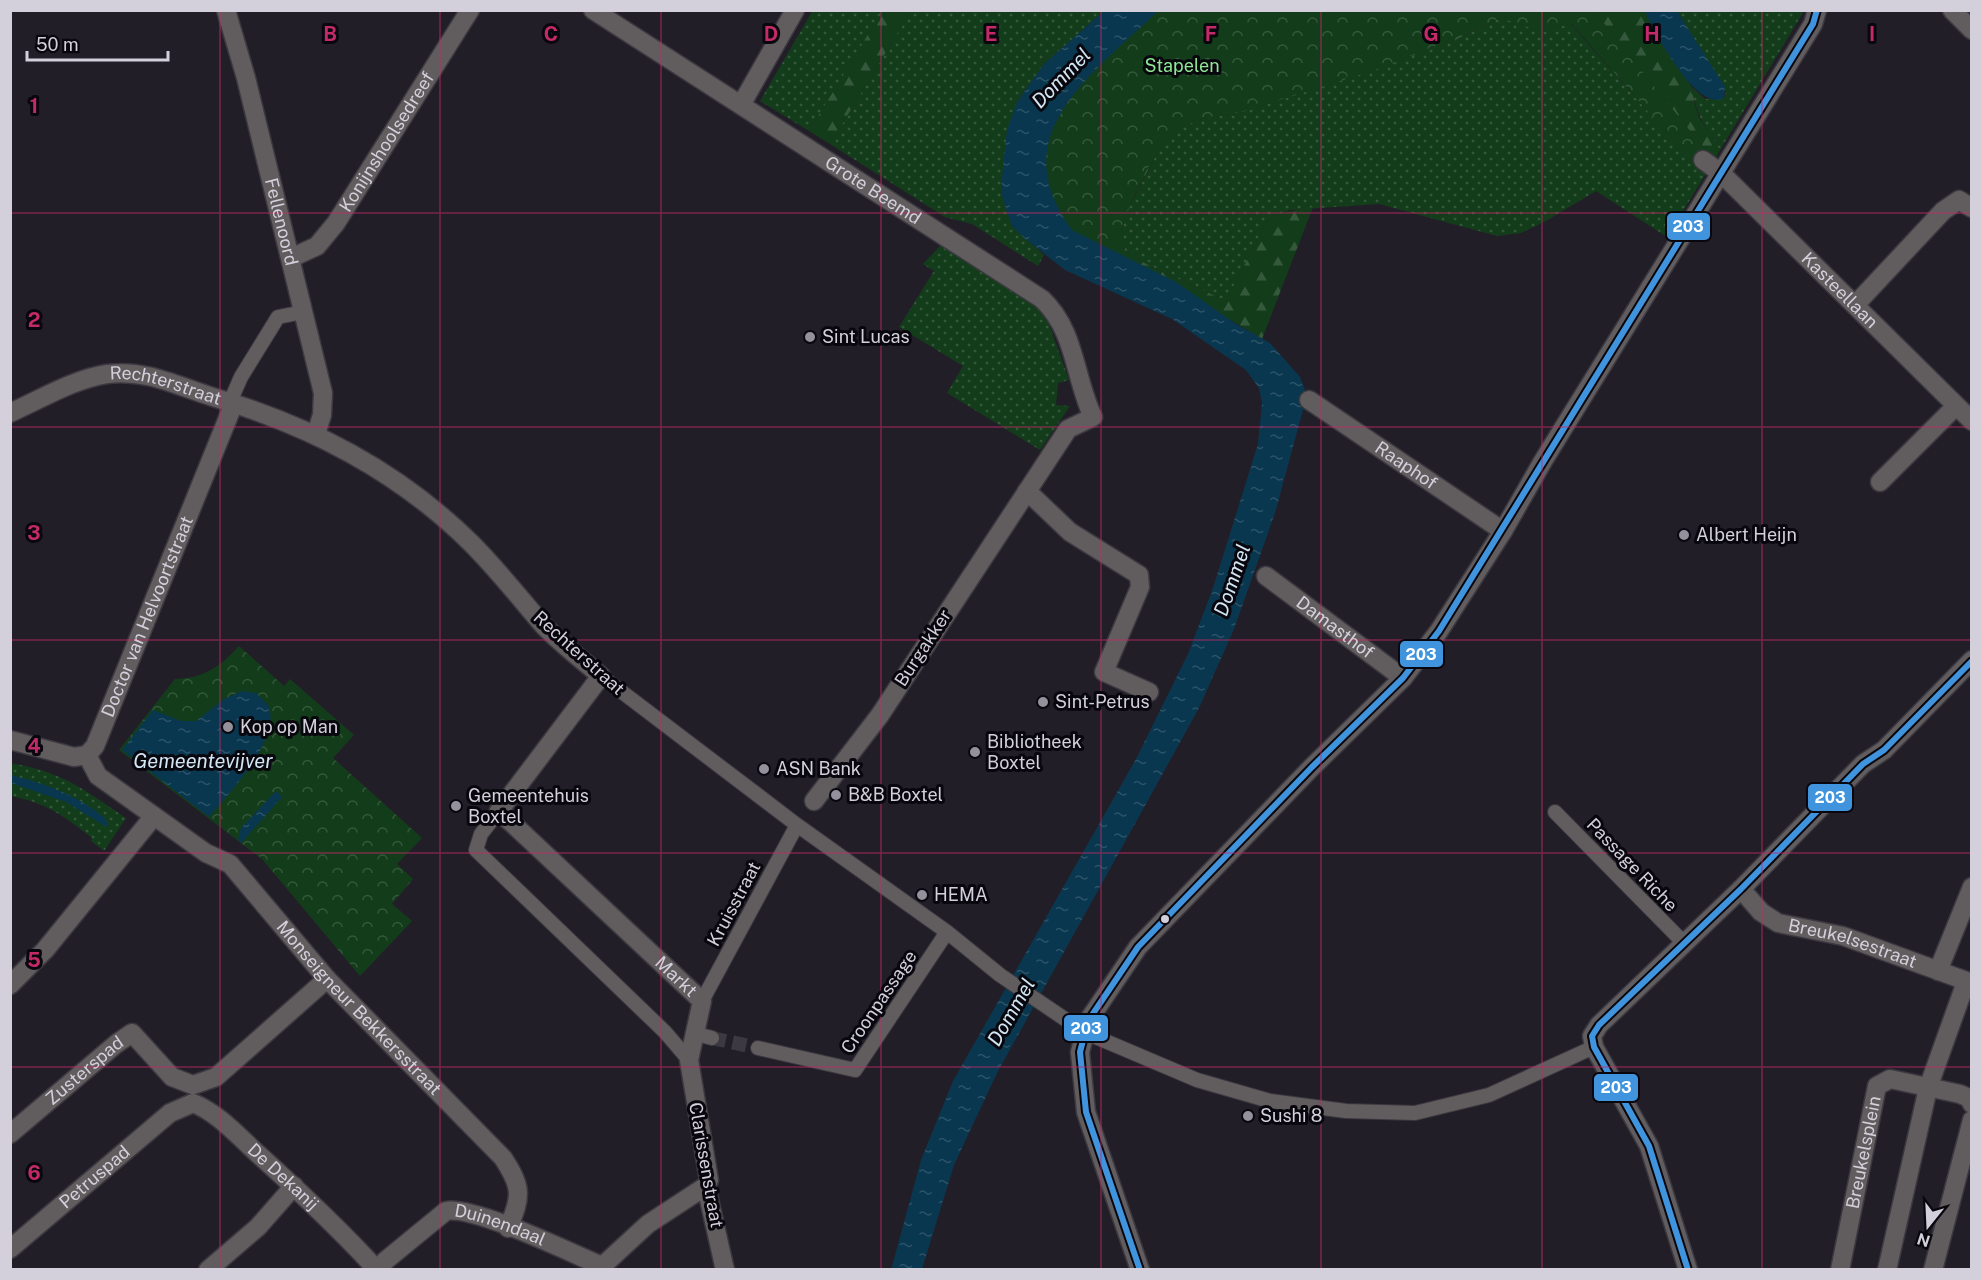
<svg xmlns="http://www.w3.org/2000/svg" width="1982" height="1280" font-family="'Public Sans',sans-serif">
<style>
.grass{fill:url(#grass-dots)}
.forest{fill:url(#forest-firs)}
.park{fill:url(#park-crowns)}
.water{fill:url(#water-ripples)}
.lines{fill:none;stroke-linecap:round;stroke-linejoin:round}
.pedestrian-tunnel{stroke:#3d3943;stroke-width:14;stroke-dasharray:14 7;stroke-linecap:butt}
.pedestrian-casing{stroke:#3b3840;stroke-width:16}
.minor-casing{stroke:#3b3840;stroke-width:21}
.pedestrian{stroke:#615d5e;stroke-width:14}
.minor{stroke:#615d5e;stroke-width:18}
.bus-1-casing{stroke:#09070e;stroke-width:10}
.bus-1{stroke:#4094de;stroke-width:6}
.grid{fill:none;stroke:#c42a68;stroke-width:1.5;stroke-opacity:0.55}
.poi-dot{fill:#95919c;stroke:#09070e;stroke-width:2}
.bus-dot{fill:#d3cfdb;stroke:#09070e;stroke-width:2}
.labels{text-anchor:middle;stroke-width:6;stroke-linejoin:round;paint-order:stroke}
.park-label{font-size:18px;fill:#8ee794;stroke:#09070e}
.street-label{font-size:18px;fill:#d3cfdb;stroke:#09070e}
.poi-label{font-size:18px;fill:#d3cfdb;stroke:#09070e;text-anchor:start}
.water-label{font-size:20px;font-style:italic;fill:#d1e5f3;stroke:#09070e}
.grid-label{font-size:20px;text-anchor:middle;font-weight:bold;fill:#c42a68;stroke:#09070e;stroke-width:6;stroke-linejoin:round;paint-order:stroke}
.line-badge{stroke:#09070e;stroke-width:2}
.badge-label{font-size:16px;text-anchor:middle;font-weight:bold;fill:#fff}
</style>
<defs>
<pattern id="grass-dots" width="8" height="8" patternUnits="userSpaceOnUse" patternTransform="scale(1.5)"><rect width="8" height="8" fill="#133d1a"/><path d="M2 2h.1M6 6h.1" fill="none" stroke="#34583b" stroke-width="1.8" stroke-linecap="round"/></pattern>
<pattern id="forest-firs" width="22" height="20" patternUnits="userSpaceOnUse" patternTransform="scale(1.5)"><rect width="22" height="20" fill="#133d1a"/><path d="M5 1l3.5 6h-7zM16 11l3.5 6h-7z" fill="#34583b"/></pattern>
<pattern id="park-crowns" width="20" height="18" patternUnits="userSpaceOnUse" patternTransform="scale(1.5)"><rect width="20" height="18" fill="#133d1a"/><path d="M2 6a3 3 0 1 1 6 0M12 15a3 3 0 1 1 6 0" fill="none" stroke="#34583b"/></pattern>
<pattern id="water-ripples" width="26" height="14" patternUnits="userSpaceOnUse" patternTransform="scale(1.5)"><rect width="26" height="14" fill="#09374f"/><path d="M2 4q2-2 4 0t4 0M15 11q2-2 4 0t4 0" fill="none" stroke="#2c5368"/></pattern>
</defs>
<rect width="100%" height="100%" fill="#221e28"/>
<path class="grass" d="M813 10 883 11 809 131 760 101Z
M911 11H1104L1044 64 1017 102 1001 192 1012 226 1044 255 1038 266 972 224 945 217 830 144Z
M1677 11H1804L1720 150C1706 129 1695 113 1692 87L1705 99 1724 98 1726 92Z
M1500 18 1545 32 1570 23 1664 130 1707 172 1667 237 1596 191 1544 222 1521 233 1497 236 1379 204 1289 210 1267 221 1226 301 1140 261 1127 250 1121 231 1126 213 1160 148 1179 128 1202 119 1242 112 1309 90 1453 41Z
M941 245 1031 303 1046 316 1069 380 1058 383 1056 405 1070 406 1040 450 947 393 963 366 899 327 934 271 923 264Z
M10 763C63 772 83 789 126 818L104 851 91 841 92 838C64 816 47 803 11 796Z"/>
<path class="forest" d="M883 10 911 11 830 144 809 131Z
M1427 11H1561L1556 30 1545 32 1500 18 1453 41 1378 69 1242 112 1202 119 1179 128 1160 148 1125 213 1121 231 1127 250 1140 261 1226 301 1267 221 1275 214 1313 207 1262 339 1140 265 1080 233 1156 98Z
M1594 11H1645L1667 51 1692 87 1695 106 1700 119 1720 150 1714 161Z"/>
<path class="park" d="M1158 10 1594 11 1714 161 1707 172 1664 130 1571 23 1545 32 1500 18C1420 56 1338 80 1255 108 1231 116 1203 114 1180 127 1152 144 1124 219 1113 250 1100 244 1079 238 1069 228 1060 220 1054 203 1050 191 1025 116 1111 56 1158 10Z
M239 646 284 686 290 679 354 735 333 758 422 838 397 864 413 879 392 904 412 921 360 976 262 859 119 750 175 679C204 678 220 667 239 646Z"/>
<path class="water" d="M1104 11H1158C1093 74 1001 134 1072 230L1176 282 1236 324 1270 343 1300 377 1305 390 1303 410 1275 513 1234 629 1199 708 997 1073 954 1165 922 1269 891 1270 921 1160 953 1081 1136 759 1188 654 1213 588 1258 444 1262 403 1259 388 1246 370 1172 319 1065 270 1023 237 1012 226 1006 209 1001 192 1003 166 1007 130 1017 102 1044 64Z
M1645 11H1677L1725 87 1724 98C1698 114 1653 31 1645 11Z
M242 691 256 693 268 705C283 738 228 794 209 817L122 750 153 710 181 721H196L224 699Z
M11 775C46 784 78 795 106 819L108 828 66 802 11 783Z
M276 791 282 797 241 843 238 839 241 828Z"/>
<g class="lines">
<path class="pedestrian-tunnel" d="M712 1038 758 1048"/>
<g class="pedestrian-casing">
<path id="pedestrian" d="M230 402 241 377 278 317 303 312
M601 676 797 825 947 932 1000 975 1084 1032 1197 1080 1270 1101 1346 1111 1415 1113 1489 1095 1594 1047
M499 811 481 834 476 850 665 1032 689 1060
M1555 812 1684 943
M702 1001 797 825
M693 1033 712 1038
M758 1048 855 1070 947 932"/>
</g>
<g class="minor-casing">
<g id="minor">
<path id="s1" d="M226 10 246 78 323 393 322 415 316 434"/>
<path id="s2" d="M593 10 1042 299C1076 331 1074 377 1093 417L1068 429 880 715 814 801"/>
<path d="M1952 10 1972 30"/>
<path d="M741 105 795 10"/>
<path id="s3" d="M1703 160 1722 174 1972 421"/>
<path id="s4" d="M291 258 317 246 336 223 470 10"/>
<path d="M1855 305 1943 211 1959 200 1972 208"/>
<path id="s5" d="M1309 400 1503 531"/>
<path id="s6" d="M10 413C41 399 74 379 107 374 146 369 177 386 213 397 310 426 397 470 471 543 497 569 519 597 543 625 560 643 582 660 601 676L499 811 702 1001 689 1060 709 1180 706 1186 725 1270"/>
<path d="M1880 482 1956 406"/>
<path d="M1027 491 1070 532 1139 575 1140 587 1104 672 1149 692"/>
<path id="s7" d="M1266 576 1403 678"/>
<path id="s8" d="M10 740 74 757 87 755 95 746 234 403"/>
<path id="s9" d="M87 755 98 776 206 853 230 864 327 979 503 1158C522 1187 522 1196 508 1228"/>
<path id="s10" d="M1741 889 1761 912 1778 923 1843 936 1972 983"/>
<path d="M1938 971 1972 887"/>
<path d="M10 985 45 950 154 816"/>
<path id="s11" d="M10 1134 116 1044 132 1033 172 1077 193 1085 216 1077 327 979"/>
<path id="s12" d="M10 1249 170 1113 193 1103C218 1113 238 1136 258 1154 299 1191 339 1228 377 1270"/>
<path d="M208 1270 258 1227 294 1186"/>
<path id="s13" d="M379 1270 385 1261 446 1211C473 1205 571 1253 602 1266"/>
<path d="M598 1270 648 1224 706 1186"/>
<path d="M1140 1270 1086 1112 1080 1052 1088 1021 1138 947 1312 767 1403 678 1439 631 1503 531 1543 461 1813 24 1817 10"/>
<path d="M1688 1270 1649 1146 1594 1047 1592 1036 1599 1025 1741 889 1863 764 1884 750 1972 660"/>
<path id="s14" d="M1840 1270 1877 1086 1890 1079 1960 1094 1969 1098 1972 1104"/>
<path d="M1887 1270 1928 1088 1966 982"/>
<path d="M1933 1270 1972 1120"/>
</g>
</g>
<use href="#pedestrian" class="pedestrian"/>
<use href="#minor" class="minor"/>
<g class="bus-1-casing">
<path id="bus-1" d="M1140 1270 1086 1112 1080 1052 1088 1021 1138 947 1312 767 1403 678 1439 631 1813 24 1817 10
M1688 1270 1649 1146 1594 1047 1592 1036 1599 1025 1741 889 1863 764 1884 750 1972 661"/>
</g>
<use href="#bus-1" class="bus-1"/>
</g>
<path class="grid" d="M220 10V1270M440 10V1270M661 10V1270M881 10V1270M1101 10V1270M1321 10V1270M1542 10V1270M1762 10V1270M10 213H1972M10 427H1972M10 640H1972M10 853H1972M10 1067H1972"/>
<g class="poi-dot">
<circle cx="810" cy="337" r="6"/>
<circle cx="1684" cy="535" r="6"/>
<circle cx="1043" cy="702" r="6"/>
<circle cx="228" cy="727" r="6"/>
<circle cx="975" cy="752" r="6"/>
<circle cx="764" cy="769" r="6"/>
<circle cx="836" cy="795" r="6"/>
<circle cx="456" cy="806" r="6"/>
<circle cx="922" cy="895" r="6"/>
<circle cx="1248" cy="1116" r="6"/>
</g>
<circle class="bus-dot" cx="1165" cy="919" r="5"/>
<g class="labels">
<g class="park-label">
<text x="1182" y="72">Stapelen</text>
</g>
<g class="street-label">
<text dy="6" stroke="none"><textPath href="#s4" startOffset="154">Konijnshoolsedreef</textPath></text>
<text dy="6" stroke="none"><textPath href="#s2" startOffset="333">Grote Beemd</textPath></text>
<text dy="6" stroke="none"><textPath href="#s1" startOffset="219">Fellenoord</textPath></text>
<text dy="6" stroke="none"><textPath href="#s3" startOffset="189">Kasteellaan</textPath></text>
<text dy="6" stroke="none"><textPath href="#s6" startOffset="165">Rechterstraat</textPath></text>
<text dy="6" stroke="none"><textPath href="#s5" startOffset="117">Raaphof</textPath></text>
<text dy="6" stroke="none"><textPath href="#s8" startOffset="231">Doctor van Helvoortstraat</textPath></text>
<text dy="6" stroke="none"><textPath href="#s7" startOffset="86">Damasthof</textPath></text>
<text transform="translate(923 648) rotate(-57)" y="6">Burgakker</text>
<text transform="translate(579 653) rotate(42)" y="6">Rechterstraat</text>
<text transform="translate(1632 865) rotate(46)" y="6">Passage Riche</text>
<text transform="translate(734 904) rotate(-62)" y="6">Kruisstraat</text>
<text dy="6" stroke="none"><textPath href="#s10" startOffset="128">Breukelsestraat</textPath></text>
<text dy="6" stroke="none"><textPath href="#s6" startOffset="1112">Markt</textPath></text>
<text transform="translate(879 1002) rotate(-56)" y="6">Croonpassage</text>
<text dy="6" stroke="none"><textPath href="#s9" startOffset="376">Monseigneur Bekkersstraat</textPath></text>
<text dy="6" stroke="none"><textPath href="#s11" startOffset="98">Zusterspad</textPath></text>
<text dy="6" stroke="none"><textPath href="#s14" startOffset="120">Breukelsplein</textPath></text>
<text transform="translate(706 1165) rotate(80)" y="6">Clarissenstraat</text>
<text dy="6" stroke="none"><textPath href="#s12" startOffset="111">Petruspad</textPath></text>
<text dy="6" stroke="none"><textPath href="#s12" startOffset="352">De Dekanij</textPath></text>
<text dy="6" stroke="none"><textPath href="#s13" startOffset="146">Duinendaal</textPath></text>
</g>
<g class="poi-label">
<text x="822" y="343">Sint Lucas</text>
<text x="1696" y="541">Albert Heijn</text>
<text x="1055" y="708">Sint-Petrus</text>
<text x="240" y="733">Kop op Man</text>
<text x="987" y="748">Bibliotheek<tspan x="987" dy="21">Boxtel</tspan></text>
<text x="776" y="775">ASN Bank</text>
<text x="848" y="801">B&amp;B Boxtel</text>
<text x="468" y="802">Gemeentehuis<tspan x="468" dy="21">Boxtel</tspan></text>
<text x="934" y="901">HEMA</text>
<text x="1260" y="1122">Sushi 8</text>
</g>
<g class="water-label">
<text transform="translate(1061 78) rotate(-46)" y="7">Dommel</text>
<text transform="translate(1232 580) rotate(-71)" y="7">Dommel</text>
<text x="203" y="768">Gemeentevijver</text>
<text transform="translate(1011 1012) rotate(-60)" y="7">Dommel</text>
</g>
</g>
<g class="grid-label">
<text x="330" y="41">B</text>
<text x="551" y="41">C</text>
<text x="771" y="41">D</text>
<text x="991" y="41">E</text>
<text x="1211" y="41">F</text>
<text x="1431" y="41">G</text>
<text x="1652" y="41">H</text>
<text x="1872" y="41">I</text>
<text x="34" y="113">1</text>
<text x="34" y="327">2</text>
<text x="34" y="540">3</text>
<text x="34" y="753">4</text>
<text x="34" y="967">5</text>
<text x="34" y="1180">6</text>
</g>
<g class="line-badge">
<rect x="1666" y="212" width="45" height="29" rx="6" fill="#4094de"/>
<rect x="1399" y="640" width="45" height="28" rx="6" fill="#4094de"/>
<rect x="1807" y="783" width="46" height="29" rx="6" fill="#4094de"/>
<rect x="1063" y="1014" width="46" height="28" rx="6" fill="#4094de"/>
<rect x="1593" y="1073" width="46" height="29" rx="6" fill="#4094de"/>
</g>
<g class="badge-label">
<text x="1688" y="232">203</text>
<text x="1421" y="660">203</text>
<text x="1830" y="803">203</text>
<text x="1086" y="1034">203</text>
<text x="1616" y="1093">203</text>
</g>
<rect width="1982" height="1280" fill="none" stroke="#d3cfdb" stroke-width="24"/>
<g transform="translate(1928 1226) rotate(198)" stroke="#09070e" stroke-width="4.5" paint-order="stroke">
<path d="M0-4.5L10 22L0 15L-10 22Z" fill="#d3cfdb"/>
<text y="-9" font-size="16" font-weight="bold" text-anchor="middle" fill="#d3cfdb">N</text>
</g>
<path d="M27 51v9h141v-9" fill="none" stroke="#d3cfdb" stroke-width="3"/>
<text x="36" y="51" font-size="18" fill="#d3cfdb" stroke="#09070e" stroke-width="4.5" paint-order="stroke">50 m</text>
</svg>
